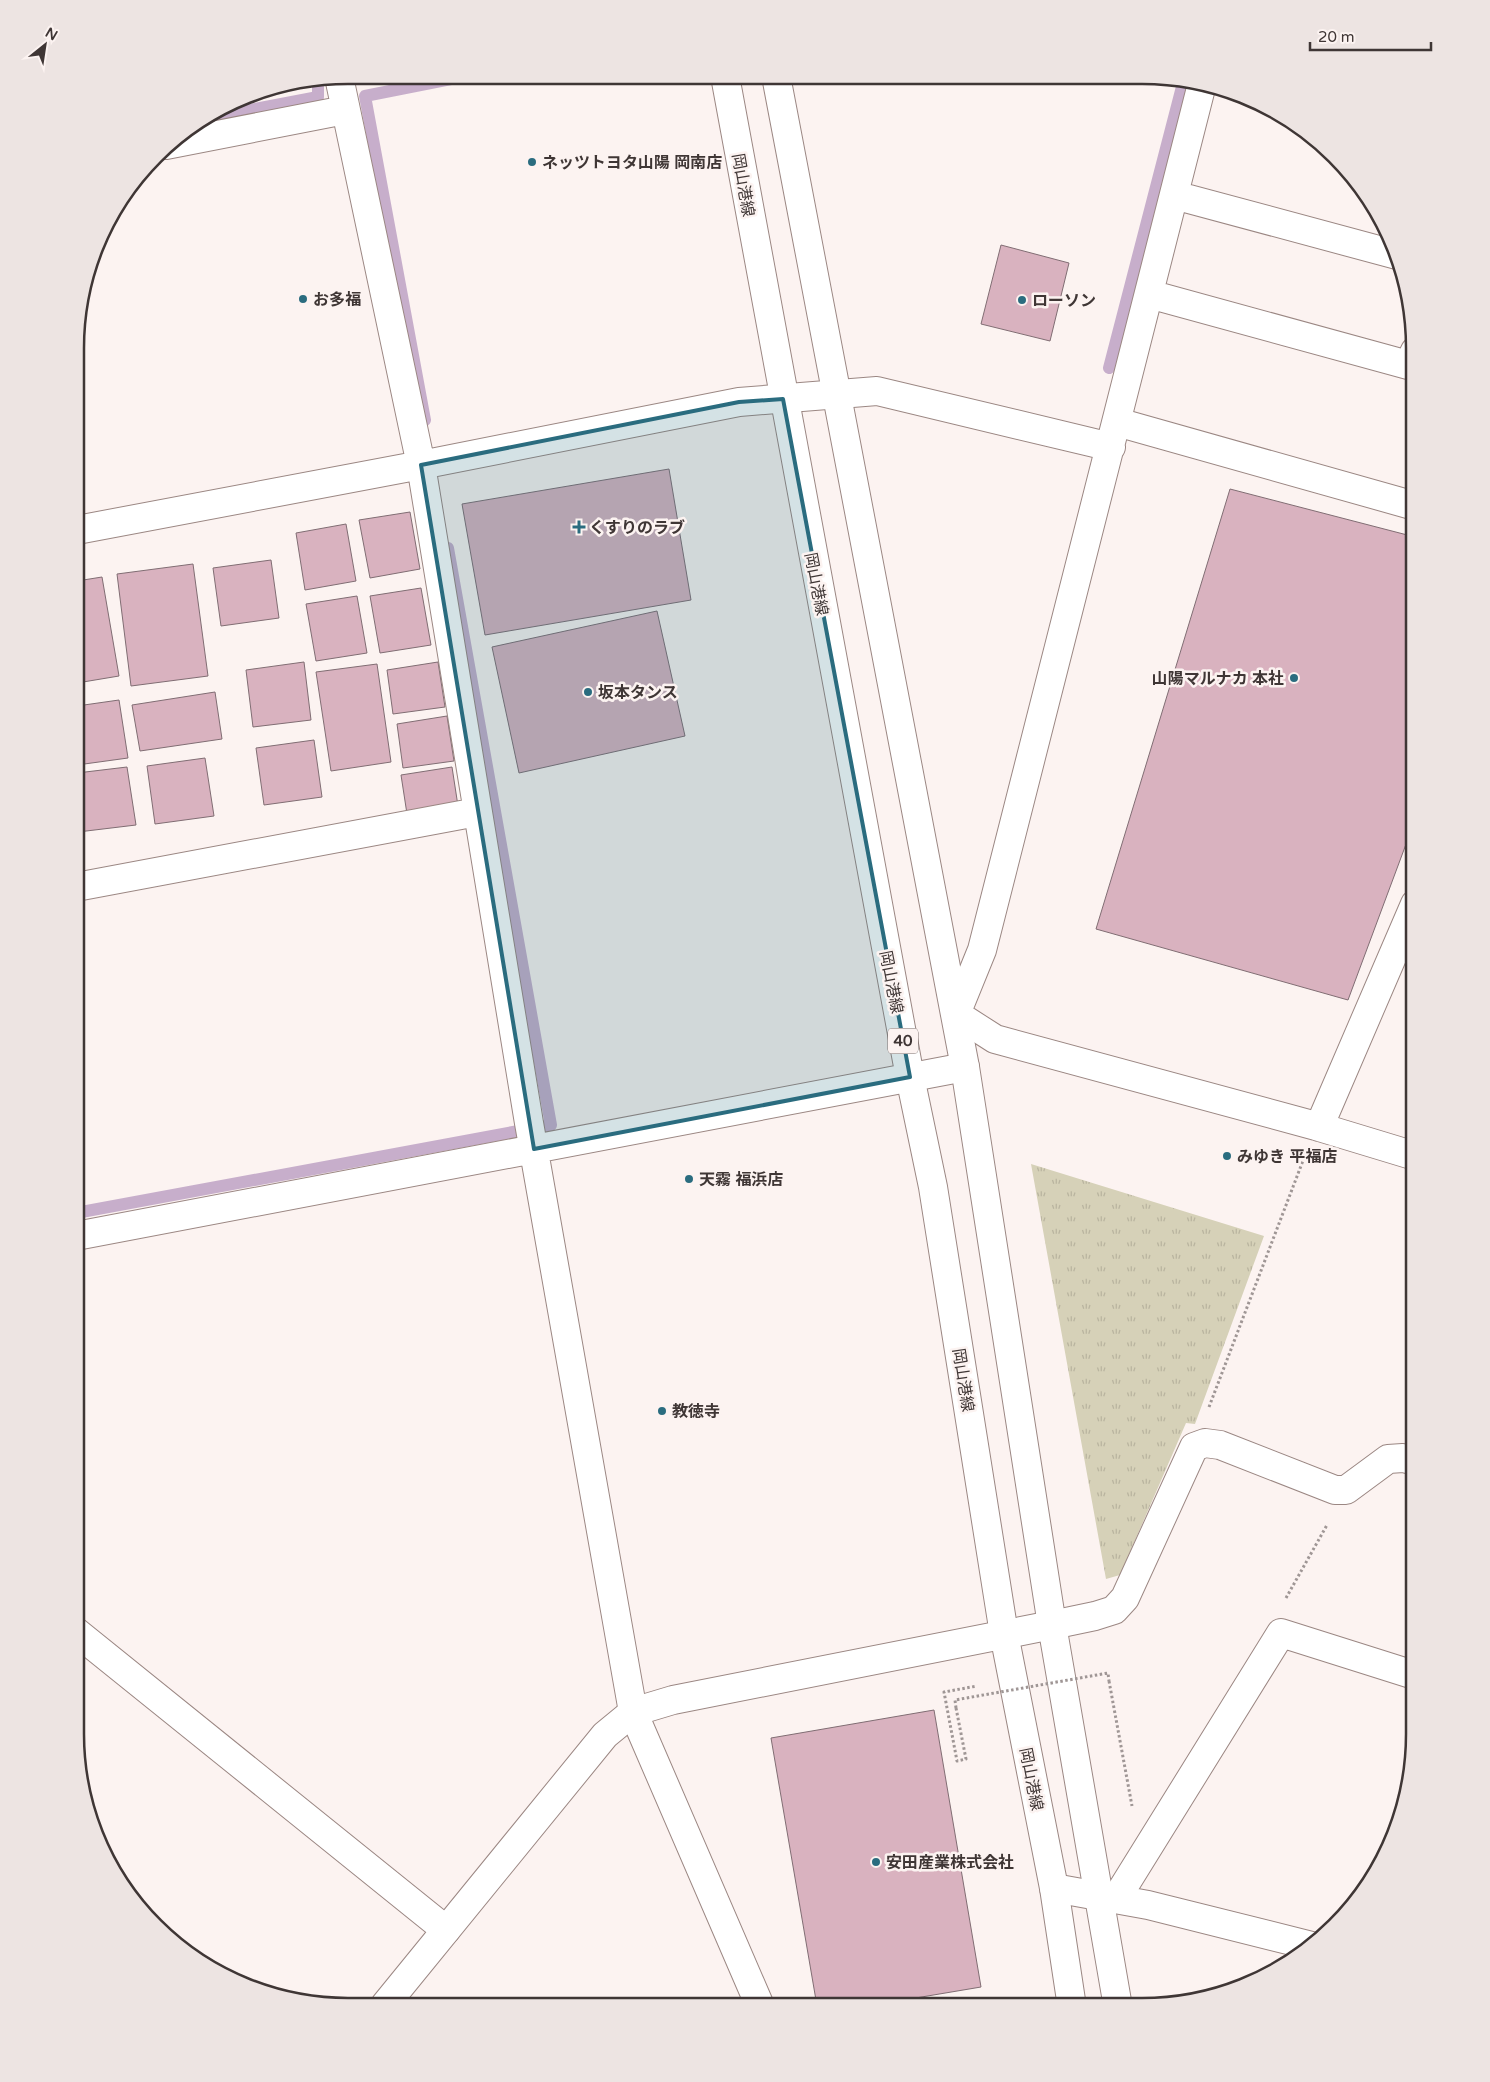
<svg xmlns="http://www.w3.org/2000/svg" width="1490" height="2082" font-family="'Varela Round','Noto Sans JP',sans-serif">
<style>
.grass{fill:url(#grass-tufts)}
.lines{fill:none;stroke-linecap:round;stroke-linejoin:round}
.stream{stroke:#c7aecb;stroke-width:12}
.building{fill:#d9b2bf;stroke:#806d73}
.minor-casing{stroke:#9b8783;stroke-width:30}
.tertiary-casing{stroke:#9b8783;stroke-width:30}
.primary-casing{stroke:#9b8783;stroke-width:30}
.path{stroke:#9f9695;stroke-width:3;stroke-dasharray:2.5 2.5;stroke-linecap:butt}
.minor{stroke:#fff;stroke-width:28}
.tertiary{stroke:#fff;stroke-width:28}
.primary{stroke:#fff;stroke-width:28}
.path-bridge{stroke:#9f9695;stroke-width:3;stroke-dasharray:2.5 2.5;stroke-linecap:butt}
.marked{fill:#2a6c7f;fill-opacity:0.2;stroke:#2a6c7f;stroke-width:4;stroke-linejoin:round}
.poi-dot{fill:#2a6c7f;stroke:#fcf3f1;stroke-width:2}
.labels{text-anchor:middle;stroke-width:5;stroke-linejoin:round;paint-order:stroke}
.shield{fill:#fcf3f1;stroke:#786f6d;stroke-width:1}
.shield-label{font-size:15px;font-weight:bold;fill:#3f3635}
.poi-label{font-size:16px;font-weight:bold;fill:#3f3635;stroke:#fcf3f1;text-anchor:start}
.street-label{font-size:16px;fill:#3f3635;stroke:#fcf3f1}
.rim{fill:none;stroke:#3f3635;stroke-width:2.5}
</style>
<defs>
<pattern id="grass-tufts" width="24" height="20" patternUnits="userSpaceOnUse" patternTransform="scale(1.25)"><rect width="24" height="20" fill="#d6d1b8"/><path d="M3 7l-1-3M5 7V3M7 7l1-3M15 17l-1-3M17 17v-4M19 17l1-3" fill="none" stroke="#b9b49f"/></pattern>
</defs>
<rect width="100%" height="100%" fill="#fcf3f1"/>
<path class="grass" d="M1031 1164 1264 1236 1195 1424 1186 1423 1120 1575 1106 1579Z"/>
<g class="lines">
<path class="stream" d="M213 117 318 97V80
M1109 368 1184 79
M425 420 365 96 471 75
M76 1213 551 1125 448 548
M1181 2003H1182"/>
</g>
<path class="building" d="M1001 245 1069 263 1050 341 981 324Z
M669 469 691 600 485 635 462 504Z
M1230 489 1415 537V820L1348 1000 1096 929Z
M410 512 420 569 370 578 359 520Z
M346 524 356 581 305 590 296 533Z
M271 560 279 618 221 626 213 568Z
M193 564 208 676 131 686 117 574Z
M102 577 119 676 77 683V581Z
M421 588 431 645 380 653 370 596Z
M357 596 367 653 316 661 306 604Z
M657 611 685 736 519 773 492 647Z
M304 662 311 720 253 727 246 670Z
M438 662 445 707 393 714 387 670Z
M377 664 391 762 331 771 316 672Z
M215 692 222 739 140 751 132 705Z
M119 700 128 758 77 765V706Z
M447 716 454 761 403 768 397 724Z
M314 740 322 797 264 805 256 748Z
M205 758 214 816 155 824 147 766Z
M127 767 136 825 78 832 77 773Z
M452 767 458 806 407 814 401 775Z
M934 1710 981 1987 868 2006H817L771 1738Z"/>
<g class="lines">
<g class="minor-casing">
<path id="minor" d="M339 77 421 465 529 1123 633 1712 760 2006
M1202 84 982 950 956 1014 995 1039 1316 1126 1415 1156
M166 145 345 110
M1174 195 1397 255
M1149 294 1408 365 1415 351
M1117 422 1415 506
M77 530 421 465 739 402 877 391 1111 447
M76 887 477 812
M1319 1127 1415 904
M76 1236 965 1067
M1052 1625 1095 1616 1114 1610 1125 1598 1194 1447 1205 1443 1220 1445 1335 1490H1346L1388 1459 1403 1458 1415 1461
M75 1631 446 1930
M1054 1888 1148 1905 1312 1946
M1116 1899 1281 1633 1414 1675"/>
</g>
<g class="tertiary-casing">
<path id="tertiary" d="M385 2005 605 1735 633 1712 673 1700 1052 1625"/>
</g>
<g class="primary-casing">
<path id="primary" d="M725 76 910 1077 933 1187 1004 1634 1054 1888 1072 2007
M776 76 965 1067 1052 1625 1118 2007"/>
</g>
<path class="path" d="M1209 1407 1304 1158
M1286 1598 1327 1525
M1109 1681 1132 1806
M956 1708 966 1759 957 1761 944 1692 977 1686"/>
<use href="#minor" class="minor"/>
<use href="#tertiary" class="tertiary"/>
<use href="#primary" class="primary"/>
<path class="path-bridge" d="M956 1708 955 1700 1108 1673 1109 1681"/>
</g>
<path class="marked" d="M783 399 910 1077 534 1149 421 465 739 402Z"/>
<g class="poi-dot">
<circle cx="532" cy="162" r="5"/>
<circle cx="303" cy="299" r="5"/>
<circle cx="1022" cy="300" r="5"/>
<path d="M576.5 519.5h5v5h5v5h-5v5h-5v-5h-5v-5h5z"/>
<circle cx="1294" cy="678" r="5"/>
<circle cx="588" cy="692" r="5"/>
<circle cx="1227" cy="1156" r="5"/>
<circle cx="689" cy="1179" r="5"/>
<circle cx="662" cy="1411" r="5"/>
<circle cx="876" cy="1862" r="5"/>
</g>
<g class="labels">
<rect class="shield" x="888" y="1028.5" width="30" height="25" rx="4"/>
<g class="shield-label">
<text x="903" y="1046">40</text>
</g>
<g class="poi-label">
<text x="542" y="168">ネッツトヨタ山陽 岡南店</text>
<text x="313" y="305">お多福</text>
<text x="1032" y="306">ローソン</text>
<text x="589" y="533">くすりのラブ</text>
<text x="1284" y="684" text-anchor="end">山陽マルナカ 本社</text>
<text x="598" y="698">坂本タンス</text>
<text x="1237" y="1162">みゆき 平福店</text>
<text x="699" y="1185">天霧 福浜店</text>
<text x="672" y="1417">教徳寺</text>
<text x="886" y="1868">安田産業株式会社</text>
</g>
<g class="street-label">
<text transform="translate(744 185) rotate(80)" y="6">岡山港線</text>
<text transform="translate(817 584) rotate(79)" y="6">岡山港線</text>
<text transform="translate(892 982) rotate(79)" y="6">岡山港線</text>
<text transform="translate(964 1380) rotate(81)" y="6">岡山港線</text>
<text transform="translate(1032 1779) rotate(79)" y="6">岡山港線</text>
</g>
</g>
<path d="M0 0H1490V2082H0ZM348 84H1142A264 264 0 0 1 1406 348V1734A264 264 0 0 1 1142 1998H348A264 264 0 0 1 84 1734V348A264 264 0 0 1 348 84Z" fill="#ede4e2" fill-rule="evenodd"/>
<path class="rim" d="M348 84H1142A264 264 0 0 1 1406 348V1734A264 264 0 0 1 1142 1998H348A264 264 0 0 1 84 1734V348A264 264 0 0 1 348 84Z"/>
<g transform="translate(45 45) rotate(30)" stroke="#fcf3f1" stroke-width="4" paint-order="stroke">
<path d="M0-4L9 19L0 12L-9 19Z" fill="#3f3635"/>
<text y="-8" font-size="14" font-weight="bold" text-anchor="middle" fill="#3f3635">N</text>
</g>
<path d="M1310 42v8h121v-8" fill="none" stroke="#3f3635" stroke-width="2.5"/>
<text x="1318" y="42" font-size="15" fill="#3f3635" stroke="#fcf3f1" stroke-width="4" paint-order="stroke">20 m</text>
</svg>
